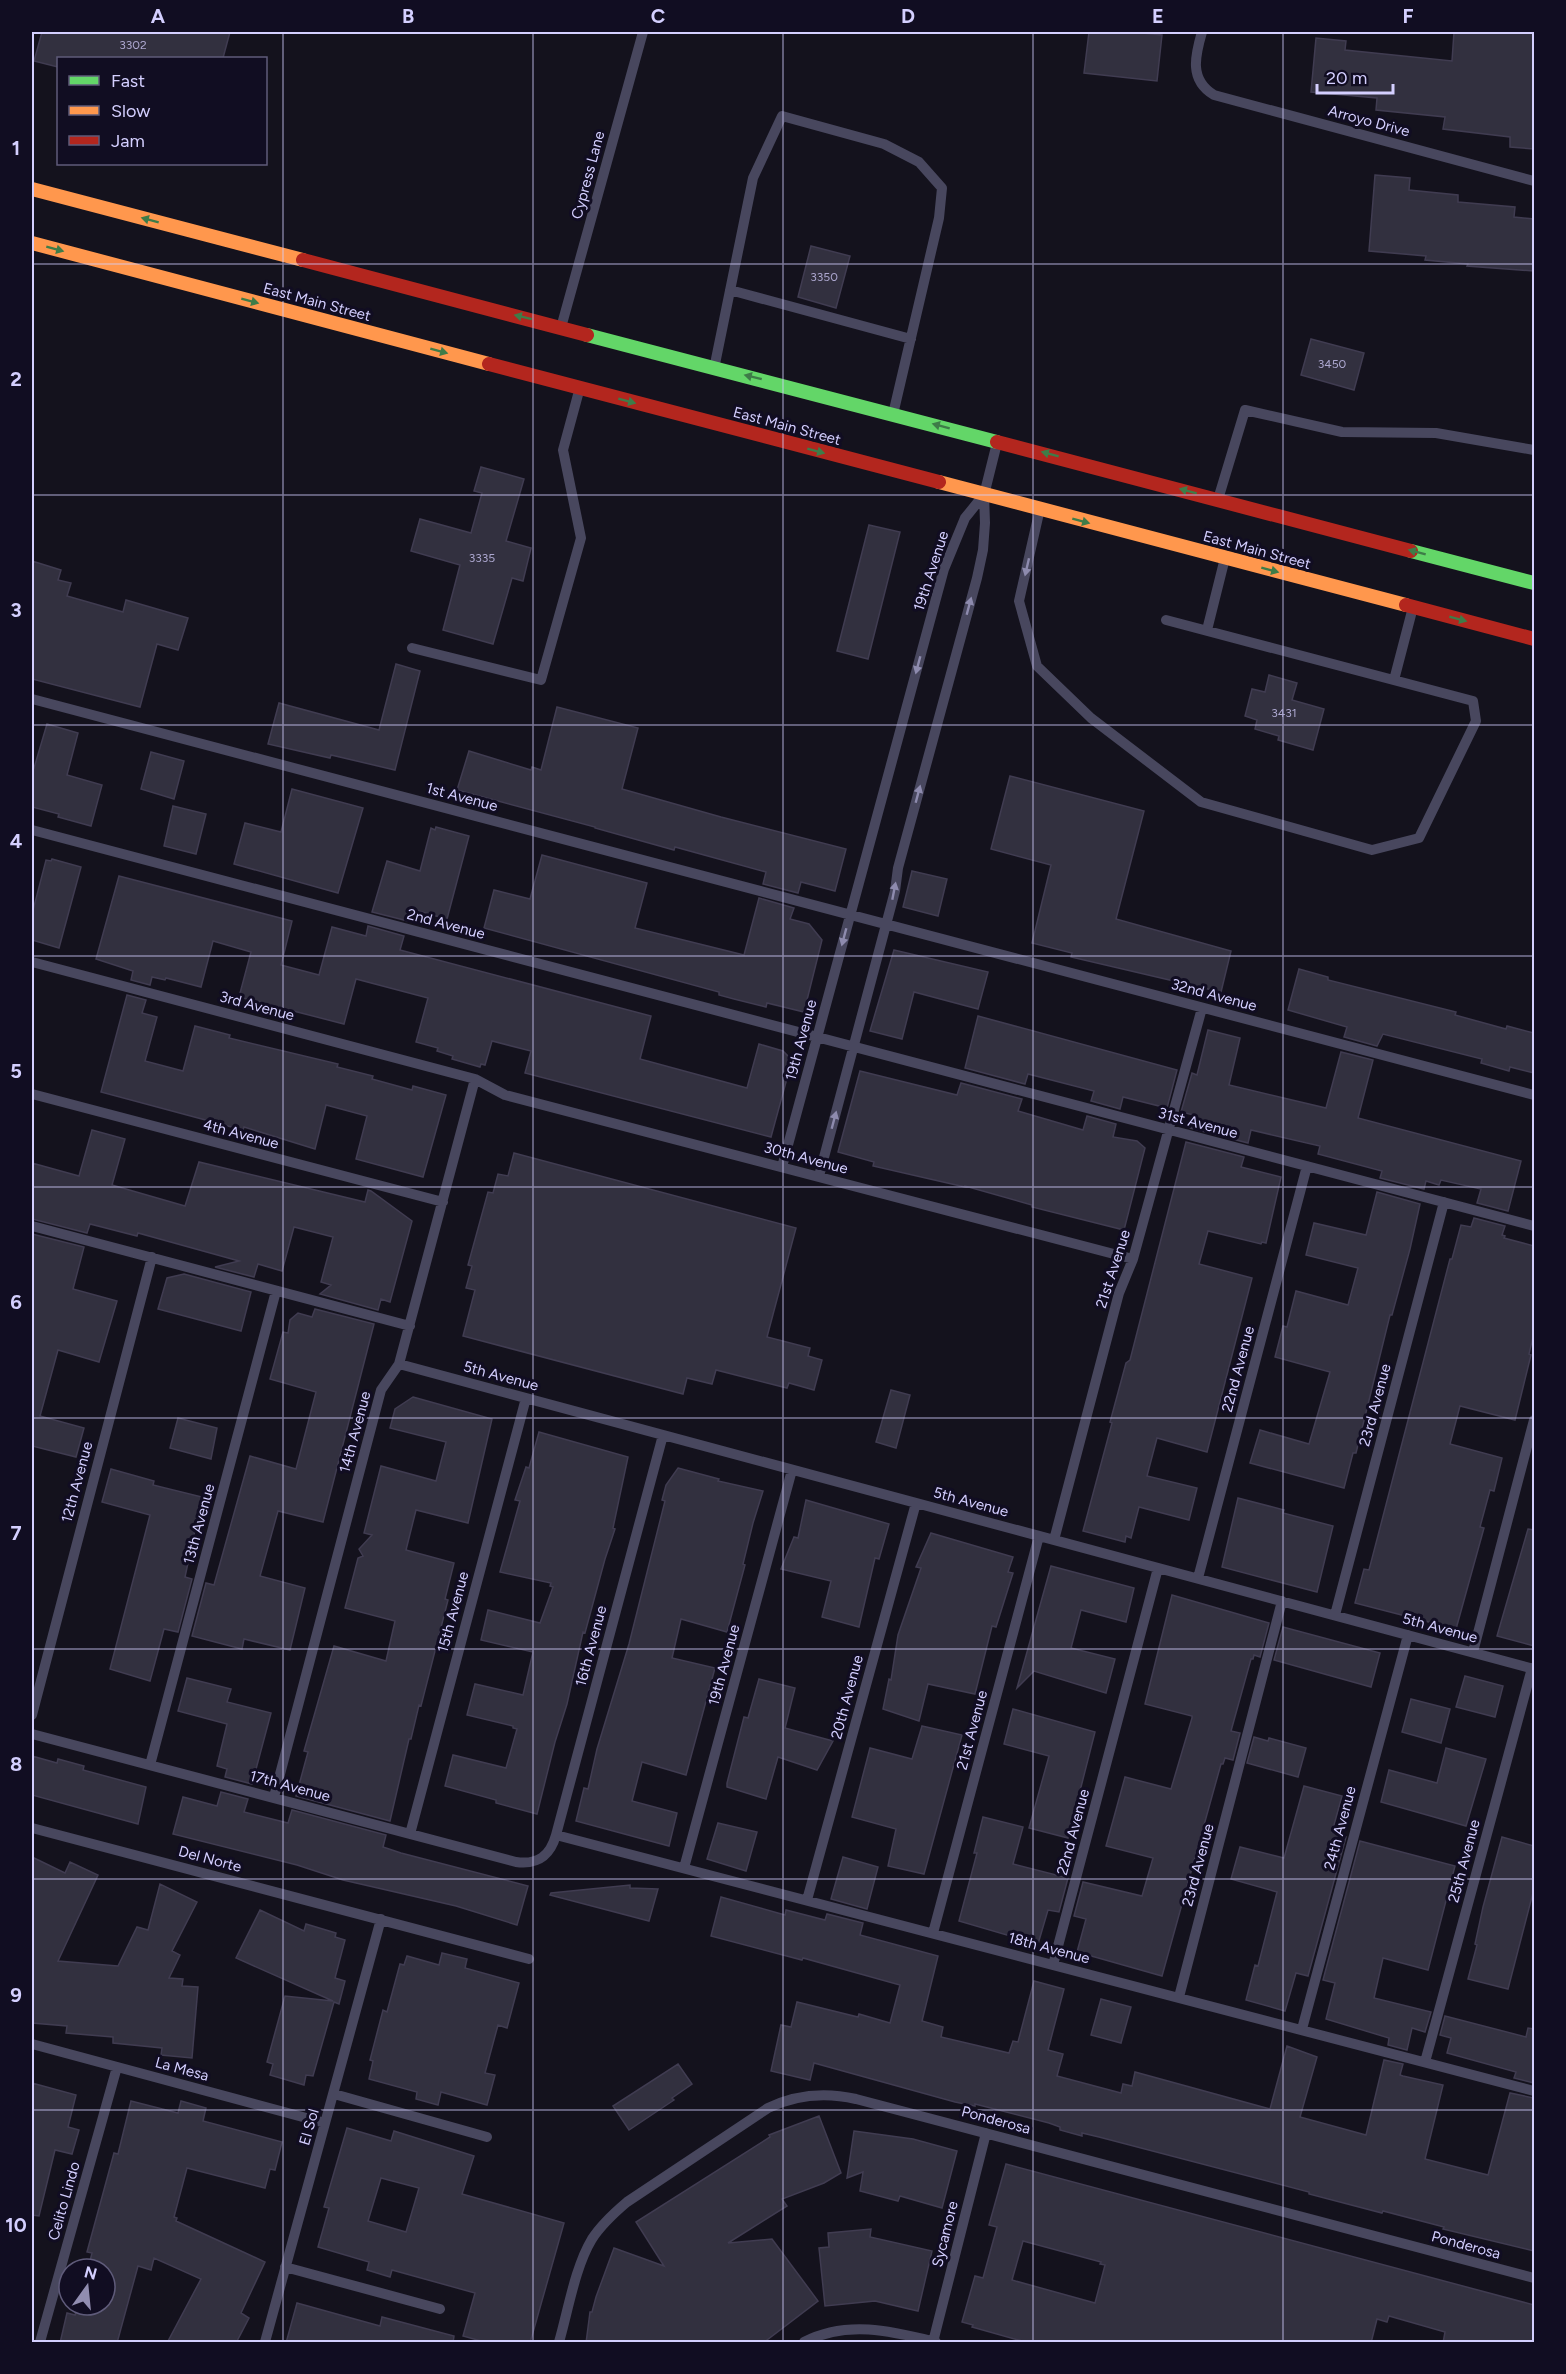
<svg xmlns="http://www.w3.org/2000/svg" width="1566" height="2374" font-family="Figtree,sans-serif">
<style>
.building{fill:#32303f;stroke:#403c51;stroke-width:1.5;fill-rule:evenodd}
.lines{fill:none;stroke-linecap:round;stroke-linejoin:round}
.lane{stroke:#48475e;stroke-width:10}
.fast{stroke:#63d668;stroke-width:14}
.slow{stroke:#ff974d;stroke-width:14}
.jam{stroke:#b3261e;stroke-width:14}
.oneway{fill:#3e7c48}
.oneway2{fill:#8e8bae}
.grid{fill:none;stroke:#d4cfff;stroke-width:1.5;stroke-opacity:0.55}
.labels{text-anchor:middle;stroke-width:6;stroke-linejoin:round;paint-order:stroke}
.number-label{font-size:12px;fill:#aca7cf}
.street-label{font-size:15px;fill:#d4cfff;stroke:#110d22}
.neatline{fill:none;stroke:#d4cfff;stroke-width:2}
.grid-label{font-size:20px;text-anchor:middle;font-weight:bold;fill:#d4cfff}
</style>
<rect width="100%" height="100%" fill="#14121d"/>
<path class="building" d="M42 32H230L223 58H58V67L34 61Z
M1089 32H1132L1162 35 1157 81 1084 73Z
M1454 32H1534V149L1510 147V137L1443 129 1445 117 1376 110 1377 98 1311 92 1316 38 1346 41 1345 50 1452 61Z
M1375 175 1410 178 1409 190 1458 195V202L1515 207 1514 217 1534 219V271L1467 266 1468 264 1425 260 1426 256 1369 251Z
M811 246 850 256 836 308 798 297Z
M1311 339 1364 353 1354 390 1301 375Z
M481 467 524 479 506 541 531 548 523 581 512 578 493 644 443 630 460 565 411 551 420 519 471 533 482 493 474 491Z
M869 525 900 532 868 659 837 651Z
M32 561 61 570 58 580 71 583 67 596 123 612 126 600 188 618 178 650 157 644 140 707 32 679Z
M396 664 420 671 395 770 331 755 330 758 268 744 279 703 379 730Z
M1269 675 1297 683 1292 700 1324 709 1313 750 1278 740 1279 736 1255 729 1257 720 1245 716 1252 689 1265 692Z
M557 707 638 728 622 789 721 817 846 849 835 891 801 882 798 893 763 884 766 872 675 847 674 850 595 828V827L457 790 469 751 531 770 532 767 541 770Z
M47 724 78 733 67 775 102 785 91 826 58 817 59 814 32 807V767L34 768Z
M151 752 184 761 174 799 141 789Z
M1010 776 1144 811 1116 919 1231 951 1221 992 1071 957 1072 953 1032 943 1051 865 991 849Z
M292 789 363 808 338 893 234 864 245 823 281 832Z
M173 806 206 814 196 854 164 846Z
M436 827 469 836 447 919 411 909 408 921 372 912 387 861 420 871 431 828 435 830Z
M542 855 647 883 635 928 744 955 759 898 794 908 790 919 809 924 822 940 804 1012 767 1003 766 1007 734 999 719 995V992L484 928 494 890 530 899Z
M52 859 81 867 59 948 32 940V914L46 860 51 861Z
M912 871 947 879 938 916 903 907Z
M119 876 292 921 281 965 319 975 332 927 366 936 368 926 404 936 400 950 651 1016 640 1059 747 1088 759 1044 783 1051 792 1060 771 1137 525 1073 531 1051 492 1041 485 1065 481 1064 480 1067 452 1059 453 1056 437 1051 438 1048 416 1042 428 998 356 979 344 1024 239 997 251 952 213 941 201 987 166 978 165 980 152 977 150 985 131 980 133 971 96 959Z
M894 950 988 972 978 1009 914 992 902 1039 870 1031Z
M1299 969 1328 977V980L1456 1012 1455 1015 1506 1029 1507 1026 1534 1033V1073L1510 1067 1509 1071 1481 1063 1482 1059 1383 1034 1377 1046 1344 1037 1347 1027 1288 1010Z
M127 995 146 1000 142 1013 157 1017 145 1061 183 1071 195 1026 230 1035 229 1038 338 1064 337 1067 373 1076 372 1079 412 1090 413 1086 446 1095 423 1177 356 1159 367 1116 326 1105 315 1149 244 1127 243 1130 101 1092Z
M978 1016 1177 1070 1167 1108 1123 1097 1120 1109 1091 1101 1094 1091 1028 1074 1025 1084 965 1068Z
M1208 1030 1240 1038 1229 1085 1326 1108 1341 1052 1373 1060 1358 1118 1521 1161 1508 1211 1477 1203 1481 1189 1441 1180 1439 1185 1426 1181 1424 1189 1380 1178 1382 1171 1318 1154 1320 1146 1251 1130 1248 1143 1190 1128 1194 1115 1181 1112 1192 1073 1197 1075Z
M860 1071 957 1095 961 1083 1022 1099 1018 1111 1083 1130 1087 1116 1116 1124 1113 1137 1137 1141 1145 1148 1124 1230 1032 1207V1205L965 1186V1187L873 1166 874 1162 838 1152Z
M92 1130 125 1139 112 1185 185 1206 199 1162 365 1202 368 1190 371 1191 412 1221 390 1302 381 1299 378 1310 320 1294 331 1285 321 1282 333 1237 294 1227 282 1271 258 1264 254 1277 215 1267 239 1261 138 1233 137 1236 90 1224 87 1233 32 1219V1163L79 1176Z
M1186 1142 1244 1157 1241 1167 1281 1177 1266 1243 1262 1242 1261 1244 1208 1231 1199 1264 1252 1278 1207 1452 1157 1438 1147 1476 1197 1488 1189 1520 1139 1507 1131 1538 1126 1536 1125 1542 1083 1531 1112 1423 1110 1422 1126 1363 1130 1360Z
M514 1153 796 1228 767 1337 810 1348 808 1356 822 1360 814 1390 789 1383 787 1388 716 1370 712 1384 687 1378 683 1394 463 1336 475 1290 466 1288 472 1266 468 1265 488 1192 493 1193 498 1174 508 1176Z
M1377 1192 1420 1204 1410 1249 1392 1315H1390L1356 1453H1353L1344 1488 1250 1463 1260 1430 1309 1444 1330 1372 1275 1357 1283 1326 1287 1327 1296 1291 1348 1305 1358 1268 1306 1255 1314 1223 1366 1235Z
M1474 1218 1505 1226 1502 1235 1505 1236 1504 1238 1534 1246V1333L1529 1354 1531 1355 1515 1420 1460 1406 1450 1444 1502 1458 1494 1491 1490 1490 1480 1527 1484 1528 1456 1629 1355 1603 1364 1569 1369 1570 1450 1259H1452L1461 1225 1471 1227Z
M32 1234 84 1247 73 1289 117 1301 99 1362 58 1350 40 1416 84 1428 76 1457 32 1446Z
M184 1274 251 1292 241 1331 158 1309 167 1278Z
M315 1309 374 1324 323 1522 278 1511 260 1576 305 1588 290 1650 244 1639 242 1649 192 1636 206 1583 214 1585 250 1456 296 1469 316 1392 270 1379 283 1332 288 1333 290 1320 298 1313 312 1317Z
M891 1390 910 1395 896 1448 876 1442Z
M413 1397 492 1419 468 1523 416 1510 406 1550 454 1563 445 1599 448 1600 421 1706 419 1705 411 1739H409L390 1821 296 1796 308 1752 304 1751 334 1646 386 1661 395 1621 345 1608 358 1558 363 1556 359 1549 372 1535 364 1533 381 1466 436 1481 446 1442 390 1428 395 1409Z
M178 1418 217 1428 211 1459 170 1448Z
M539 1432 628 1457 613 1528 615 1529 605 1559 585 1633 583 1632 567 1704 555 1742 537 1814 496 1803V1800L445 1786 453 1755 506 1768 517 1729 513 1728V1726L467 1715 475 1684 523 1695 533 1652 481 1640 488 1610 540 1623 553 1587 550 1586 551 1583 500 1572 520 1501 515 1500 526 1467 529 1468Z
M678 1468 719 1479 718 1481 763 1491 753 1523 743 1564 745 1565 727 1632 681 1619 672 1658 715 1668 686 1775 642 1762 632 1801 677 1813 669 1846 576 1821 584 1788 588 1789 597 1749 629 1644 665 1501 662 1500 666 1485Z
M111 1469 154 1481 153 1485 202 1497 185 1577 192 1579 178 1632 164 1629 150 1681 110 1669 150 1515 102 1502Z
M1238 1498 1284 1510 1283 1513 1333 1526 1317 1592 1222 1567Z
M806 1500 889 1524 879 1559 875 1558 859 1627 822 1617 831 1581 781 1569 794 1537 798 1538Z
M1528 1529 1534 1530V1646L1497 1636Z
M931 1533 1013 1557 1008 1572 1013 1573 996 1627 992 1626 975 1694 928 1684 919 1721 883 1709 889 1679 891 1680 898 1635 921 1568 916 1567Z
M1051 1566 1134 1588 1126 1622 1081 1610 1071 1648 1115 1659 1106 1693 1034 1671 1017 1688Z
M1172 1595 1269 1623 1260 1657 1254 1655 1253 1659H1251L1231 1731 1240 1733 1233 1760 1225 1758 1223 1764H1221L1162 1976 1077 1952 1086 1919 1074 1916 1083 1882 1142 1896 1153 1858 1106 1846 1125 1777 1171 1789 1192 1718V1716L1145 1704Z
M1283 1627 1380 1653 1371 1687 1274 1660Z
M1465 1676 1503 1686 1495 1717 1456 1707Z
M187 1678 231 1689 227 1702 271 1713 252 1784 225 1777 227 1769 217 1766 227 1724 178 1711Z
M759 1679 795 1688 785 1728 833 1741 817 1770 778 1757 766 1799 727 1787V1783L744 1717 748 1718Z
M1411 1699 1450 1709 1441 1743 1402 1732Z
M1013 1709 1095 1732 1068 1838 1029 1828 1049 1756 1004 1744Z
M922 1726 962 1735 924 1874 888 1866 896 1829 852 1817 870 1748 912 1759Z
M1254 1737 1268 1741 1269 1738 1306 1748 1298 1777 1247 1763Z
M1446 1748 1486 1759 1466 1826 1381 1802 1389 1770 1437 1783Z
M32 1756 57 1763 58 1759 84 1766 83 1770 146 1787 138 1824 32 1795Z
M1304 1786 1342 1796 1332 1832 1346 1837 1308 1976 1296 1973 1285 2011 1246 2000 1255 1965 1258 1966 1277 1892 1231 1879 1240 1847 1284 1858Z
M221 1792 248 1799 244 1812 288 1823 292 1810 386 1835 383 1847 401 1853 528 1886 517 1925 456 1906 343 1880 297 1865 173 1834 183 1797 217 1806Z
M983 1817 1023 1827 1013 1864 1068 1878 1059 1912 1048 1910 1038 1944 959 1921 977 1853H974Z
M718 1823 757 1832 746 1871 707 1859Z
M1502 1837 1534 1846V1889L1508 1989 1468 1979 1477 1945 1475 1944 1483 1907Z
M1360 1841 1455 1866 1428 1970 1383 1958 1374 1998 1431 2012 1425 2032 1412 2028 1407 2050 1388 2045 1389 2038 1326 2019 1335 1983 1323 1980Z
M32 1857 65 1873 70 1862 98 1875 58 1961 118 1966 137 1927 148 1930 160 1884 197 1902 172 1951 180 1955 169 1978 183 1979 182 1986 198 1987 192 2058 161 2055 162 2048 113 2043V2037L66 2033 67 2026 32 2023Z
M843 1857 878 1867 867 1909 831 1899Z
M630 1885V1888L658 1889 649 1921 550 1895 551 1893Z
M721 1897 785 1915 786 1910 825 1920 827 1914 863 1923 860 1935 938 1956 922 2021 943 2027 941 2037 1009 2053 1013 2041 1018 2042 1034 1981 1064 1989 1048 2050 1063 2054 1057 2076 1121 2093 1123 2084 1132 2086 1135 2072 1270 2109 1287 2046 1317 2057 1300 2117 1366 2135 1384 2060 1403 2064 1400 2075 1403 2076 1443 2085 1425 2159 1488 2175 1510 2093 1534 2098V2251L1443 2229 1444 2227 1383 2211 1382 2213 1309 2194V2192L1099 2137 1082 2133V2136L1060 2130V2127L1049 2123 975 2104V2106L955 2102 814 2063 810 2080 771 2071 781 2025 791 2027 797 2002 858 2017 859 2014 890 2023 900 1985 803 1958 802 1960 711 1936Z
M260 1910 304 1931 306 1924 336 1933 335 1937 345 1940 335 1978 345 1981 339 2004 334 2002 313 2076 306 2075 304 2085 270 2075 273 2064 267 2062 285 1996 333 2001 236 1958Z
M442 1953 467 1959 465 1968 519 1983 507 2028 498 2025 485 2073 495 2075 487 2105 441 2092 438 2105 416 2099 417 2092 369 2079 373 2061 370 2060 383 2010 387 2012 400 1964 404 1965 407 1956 439 1965Z
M1101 1999 1131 2007 1121 2043 1091 2035Z
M1445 2016 1526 2037 1528 2028 1534 2029V2083L1514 2078 1516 2072 1447 2053 1451 2038 1440 2035Z
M678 2064 692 2084 672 2098 674 2100 629 2130 613 2106Z
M32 2083 76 2095 68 2127 79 2130 72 2154 55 2150 39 2216 32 2215Z
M131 2101 178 2113 181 2101 206 2108 203 2121 282 2142 275 2170 270 2169 265 2188 187 2168 174 2217 177 2218 176 2221 265 2262 241 2313 249 2318 236 2343H167L201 2279 154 2258 151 2270 138 2266 117 2343H60L67 2313 75 2315 78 2305H105V2269H88L92 2253 87 2252 114 2153 118 2154Z
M819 2116 841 2173 824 2183 782 2199 787 2206 728 2243 772 2239 818 2301 763 2343H586L590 2312H592L596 2297 614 2248 664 2266 636 2222 770 2137 769 2135Z
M347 2128 391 2141 394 2131 474 2156 462 2194 564 2223 530 2343H488L463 2336 475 2293 392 2270 390 2277 367 2270 369 2262 318 2247 329 2208 324 2207ZM381 2178 419 2188 406 2232 368 2221Z
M854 2131 913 2139 957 2151 942 2208 900 2196 898 2201 860 2191 863 2172 847 2178Z
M1006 2164 1534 2305V2343H1443L1445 2332 1389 2316 1387 2322 1377 2319 1371 2343H1029L972 2327 973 2325 962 2322 975 2276 983 2278 997 2227 989 2225ZM1023 2241 1101 2262 1100 2264 1105 2265 1095 2303 1012 2280Z
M871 2229 870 2237 932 2251 918 2311 875 2301 825 2306 819 2248 829 2247 828 2233Z
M297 2303 380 2326 382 2317 454 2336 453 2343H286Z"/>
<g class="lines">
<path class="lane" d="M1202 32C1195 56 1189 80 1214 95L1534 181
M730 290 911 339
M562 324 643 32
M715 364 753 178 782 116 884 144 919 162 942 188 939 218 894 410
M1219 496 1245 410 1342 432 1436 433 1534 450
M1039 513 1019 601 1037 666 1091 718 1201 802 1372 850 1419 838 1476 721 1473 701 1166 620
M1207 630 1224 562
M412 648 541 680 581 538 563 450 579 391
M1394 680 1412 611
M32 699 1534 1095
M32 830 1534 1226
M32 962 475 1079 505 1095 1133 1259
M32 1094 443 1202
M782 1167 944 569 965 518 982 497
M819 1176 895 891 898 868 977 578 983 550 985 523 984 495 996 447
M32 1226 410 1326
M399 1364 1534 1669
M1054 1540 1119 1293 1133 1259 1202 1008
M1198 1578 1307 1166
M1335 1615 1444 1202
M1473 1652 1534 1420
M32 1715 152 1257
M32 1734 516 1862C538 1865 550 1856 556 1835L663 1435
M150 1765 276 1291
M274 1797 381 1390 399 1364 475 1079
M32 1828 529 1959
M410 1834 526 1398
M556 1835 1534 2091
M684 1868 792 1470
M807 1900 916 1503
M933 1933 1039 1536
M1053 1965 1158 1568
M1179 1997 1282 1601
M1302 2029 1408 1635
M32 2044 325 2123
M1425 2062 1532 1668
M334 2094 487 2137
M285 2267 440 2309
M40 2342 117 2067
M265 2342 381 1919
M559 2342C568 2311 575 2267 592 2239 601 2225 614 2213 627 2202L768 2108C797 2094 825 2092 856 2099L1534 2278
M804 2342C847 2320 891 2331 936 2342
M933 2342 986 2133"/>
<path class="fast" d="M587 335 997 442
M1411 551 1534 583"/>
<path class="slow" d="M32 189 303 260
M32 243 489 364
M939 482 1406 605"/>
<path class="jam" d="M303 260 587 335
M489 364 939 482
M997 442 1411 551
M1406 605 1534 639"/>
</g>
<defs><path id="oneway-solid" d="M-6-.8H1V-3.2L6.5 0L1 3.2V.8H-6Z" transform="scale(1.5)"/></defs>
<g class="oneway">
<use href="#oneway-solid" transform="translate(150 220) rotate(-165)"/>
<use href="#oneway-solid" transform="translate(55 249) rotate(15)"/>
<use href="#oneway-solid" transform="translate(250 301) rotate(15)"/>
<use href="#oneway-solid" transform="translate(523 317) rotate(-166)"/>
<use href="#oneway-solid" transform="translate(439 351) rotate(15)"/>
<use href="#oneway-solid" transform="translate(753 377) rotate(-166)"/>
<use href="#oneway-solid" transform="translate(627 401) rotate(15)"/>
<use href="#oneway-solid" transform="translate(941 426) rotate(-165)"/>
<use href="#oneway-solid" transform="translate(816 451) rotate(15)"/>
<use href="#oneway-solid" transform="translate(1050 454) rotate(-165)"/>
<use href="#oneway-solid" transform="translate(1188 491) rotate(-165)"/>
<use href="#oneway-solid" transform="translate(1081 521) rotate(15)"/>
<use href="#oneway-solid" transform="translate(1417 552) rotate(-165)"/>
<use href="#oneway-solid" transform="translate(1270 570) rotate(15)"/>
<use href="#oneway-solid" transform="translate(1458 619) rotate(15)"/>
</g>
<g class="oneway2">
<use href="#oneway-solid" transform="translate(1027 567) rotate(103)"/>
<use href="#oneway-solid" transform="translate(969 606) rotate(-75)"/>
<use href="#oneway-solid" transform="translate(918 665) rotate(105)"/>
<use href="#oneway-solid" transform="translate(918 794) rotate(-75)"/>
<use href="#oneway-solid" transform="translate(894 891) rotate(-79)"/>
<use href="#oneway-solid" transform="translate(844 937) rotate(105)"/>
<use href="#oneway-solid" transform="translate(834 1120) rotate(-75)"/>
</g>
<path class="grid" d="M283 32V2342M533 32V2342M783 32V2342M1033 32V2342M1283 32V2342M32 264H1534M32 495H1534M32 725H1534M32 956H1534M32 1187H1534M32 1418H1534M32 1649H1534M32 1879H1534M32 2110H1534"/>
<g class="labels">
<g class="number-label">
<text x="133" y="49">3302</text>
<text x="824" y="281">3350</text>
<text x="1332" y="368">3450</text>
<text x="482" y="562">3335</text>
<text x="1284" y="717">3431</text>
</g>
<g class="street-label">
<text transform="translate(1369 121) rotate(15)" y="5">Arroyo Drive</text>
<text transform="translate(588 175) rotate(-75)" y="5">Cypress Lane</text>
<text transform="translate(317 302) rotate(15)" y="5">East Main Street</text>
<text transform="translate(787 426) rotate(15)" y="5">East Main Street</text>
<text transform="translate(1257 550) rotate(15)" y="5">East Main Street</text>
<text transform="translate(931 571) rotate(-72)" y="5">19th Avenue</text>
<text transform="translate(462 797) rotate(15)" y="5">1st Avenue</text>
<text transform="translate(446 924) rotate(15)" y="5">2nd Avenue</text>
<text transform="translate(1214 995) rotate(15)" y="5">32nd Avenue</text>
<text transform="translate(257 1006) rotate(15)" y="5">3rd Avenue</text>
<text transform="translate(801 1040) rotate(-75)" y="5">19th Avenue</text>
<text transform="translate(1198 1123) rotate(15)" y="5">31st Avenue</text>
<text transform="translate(241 1134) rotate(15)" y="5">4th Avenue</text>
<text transform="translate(806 1158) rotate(15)" y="5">30th Avenue</text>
<text transform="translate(1113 1269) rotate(-72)" y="5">21st Avenue</text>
<text transform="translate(1238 1369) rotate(-75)" y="5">22nd Avenue</text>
<text transform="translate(501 1376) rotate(15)" y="5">5th Avenue</text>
<text transform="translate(1375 1405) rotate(-75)" y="5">23rd Avenue</text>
<text transform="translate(355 1432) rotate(-75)" y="5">14th Avenue</text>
<text transform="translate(77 1482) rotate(-75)" y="5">12th Avenue</text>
<text transform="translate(971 1502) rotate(15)" y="5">5th Avenue</text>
<text transform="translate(199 1524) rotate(-75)" y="5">13th Avenue</text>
<text transform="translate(453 1612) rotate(-75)" y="5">15th Avenue</text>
<text transform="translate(1440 1628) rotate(15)" y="5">5th Avenue</text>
<text transform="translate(591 1646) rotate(-75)" y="5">16th Avenue</text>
<text transform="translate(724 1665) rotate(-75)" y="5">19th Avenue</text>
<text transform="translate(847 1697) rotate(-75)" y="5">20th Avenue</text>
<text transform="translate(972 1730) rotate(-75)" y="5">21st Avenue</text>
<text transform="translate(290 1786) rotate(15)" y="5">17th Avenue</text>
<text transform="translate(1340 1828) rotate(-75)" y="5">24th Avenue</text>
<text transform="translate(1073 1832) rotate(-75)" y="5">22nd Avenue</text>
<text transform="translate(210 1859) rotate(15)" y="5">Del Norte</text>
<text transform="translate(1464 1861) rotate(-75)" y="5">25th Avenue</text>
<text transform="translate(1198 1865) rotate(-75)" y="5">23rd Avenue</text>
<text transform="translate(1049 1948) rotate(15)" y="5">18th Avenue</text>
<text transform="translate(182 2069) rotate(15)" y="5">La Mesa</text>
<text transform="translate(996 2120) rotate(15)" y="5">Ponderosa</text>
<text transform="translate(309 2127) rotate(-74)" y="5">El Sol</text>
<text transform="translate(64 2201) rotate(-74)" y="5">Celito Lindo</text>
<text transform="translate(945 2234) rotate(-76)" y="5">Sycamore</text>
<text transform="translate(1466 2245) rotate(15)" y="5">Ponderosa</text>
</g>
</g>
<rect width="1566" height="2374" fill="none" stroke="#110d22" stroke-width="66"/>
<rect x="57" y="57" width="210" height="108" fill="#110d22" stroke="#5f5b7a" stroke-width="1.5"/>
<rect x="69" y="76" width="30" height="9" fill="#63d668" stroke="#5f5b7a" stroke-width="1.5"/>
<text x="111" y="87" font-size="18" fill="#d4cfff">Fast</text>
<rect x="69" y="106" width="30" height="9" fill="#ff974d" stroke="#5f5b7a" stroke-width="1.5"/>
<text x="111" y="117" font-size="18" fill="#d4cfff">Slow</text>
<rect x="69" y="136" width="30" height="9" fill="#b3261e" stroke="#5f5b7a" stroke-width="1.5"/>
<text x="111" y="147" font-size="18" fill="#d4cfff">Jam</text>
<g transform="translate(87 2287) rotate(15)"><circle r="28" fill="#110d22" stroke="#5f5b7a" stroke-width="1.5"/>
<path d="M0-4.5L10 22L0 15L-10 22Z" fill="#918db0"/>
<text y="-9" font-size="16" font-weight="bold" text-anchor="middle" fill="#d4cfff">N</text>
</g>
<path d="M1317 84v9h76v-9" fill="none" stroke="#d4cfff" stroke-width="3"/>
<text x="1326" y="84" font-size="18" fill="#d4cfff" stroke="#110d22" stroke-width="4.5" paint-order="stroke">20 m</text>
<rect x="33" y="33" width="1500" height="2308" class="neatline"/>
<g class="grid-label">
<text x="158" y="23">A</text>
<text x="408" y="23">B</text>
<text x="658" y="23">C</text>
<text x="908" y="23">D</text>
<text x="1158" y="23">E</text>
<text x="1408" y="23">F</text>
<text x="16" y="155">1</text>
<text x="16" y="386">2</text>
<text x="16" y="617">3</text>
<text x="16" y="848">4</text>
<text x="16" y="1078">5</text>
<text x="16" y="1309">6</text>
<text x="16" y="1540">7</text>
<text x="16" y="1771">8</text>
<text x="16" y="2002">9</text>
<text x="16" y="2232">10</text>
</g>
</svg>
